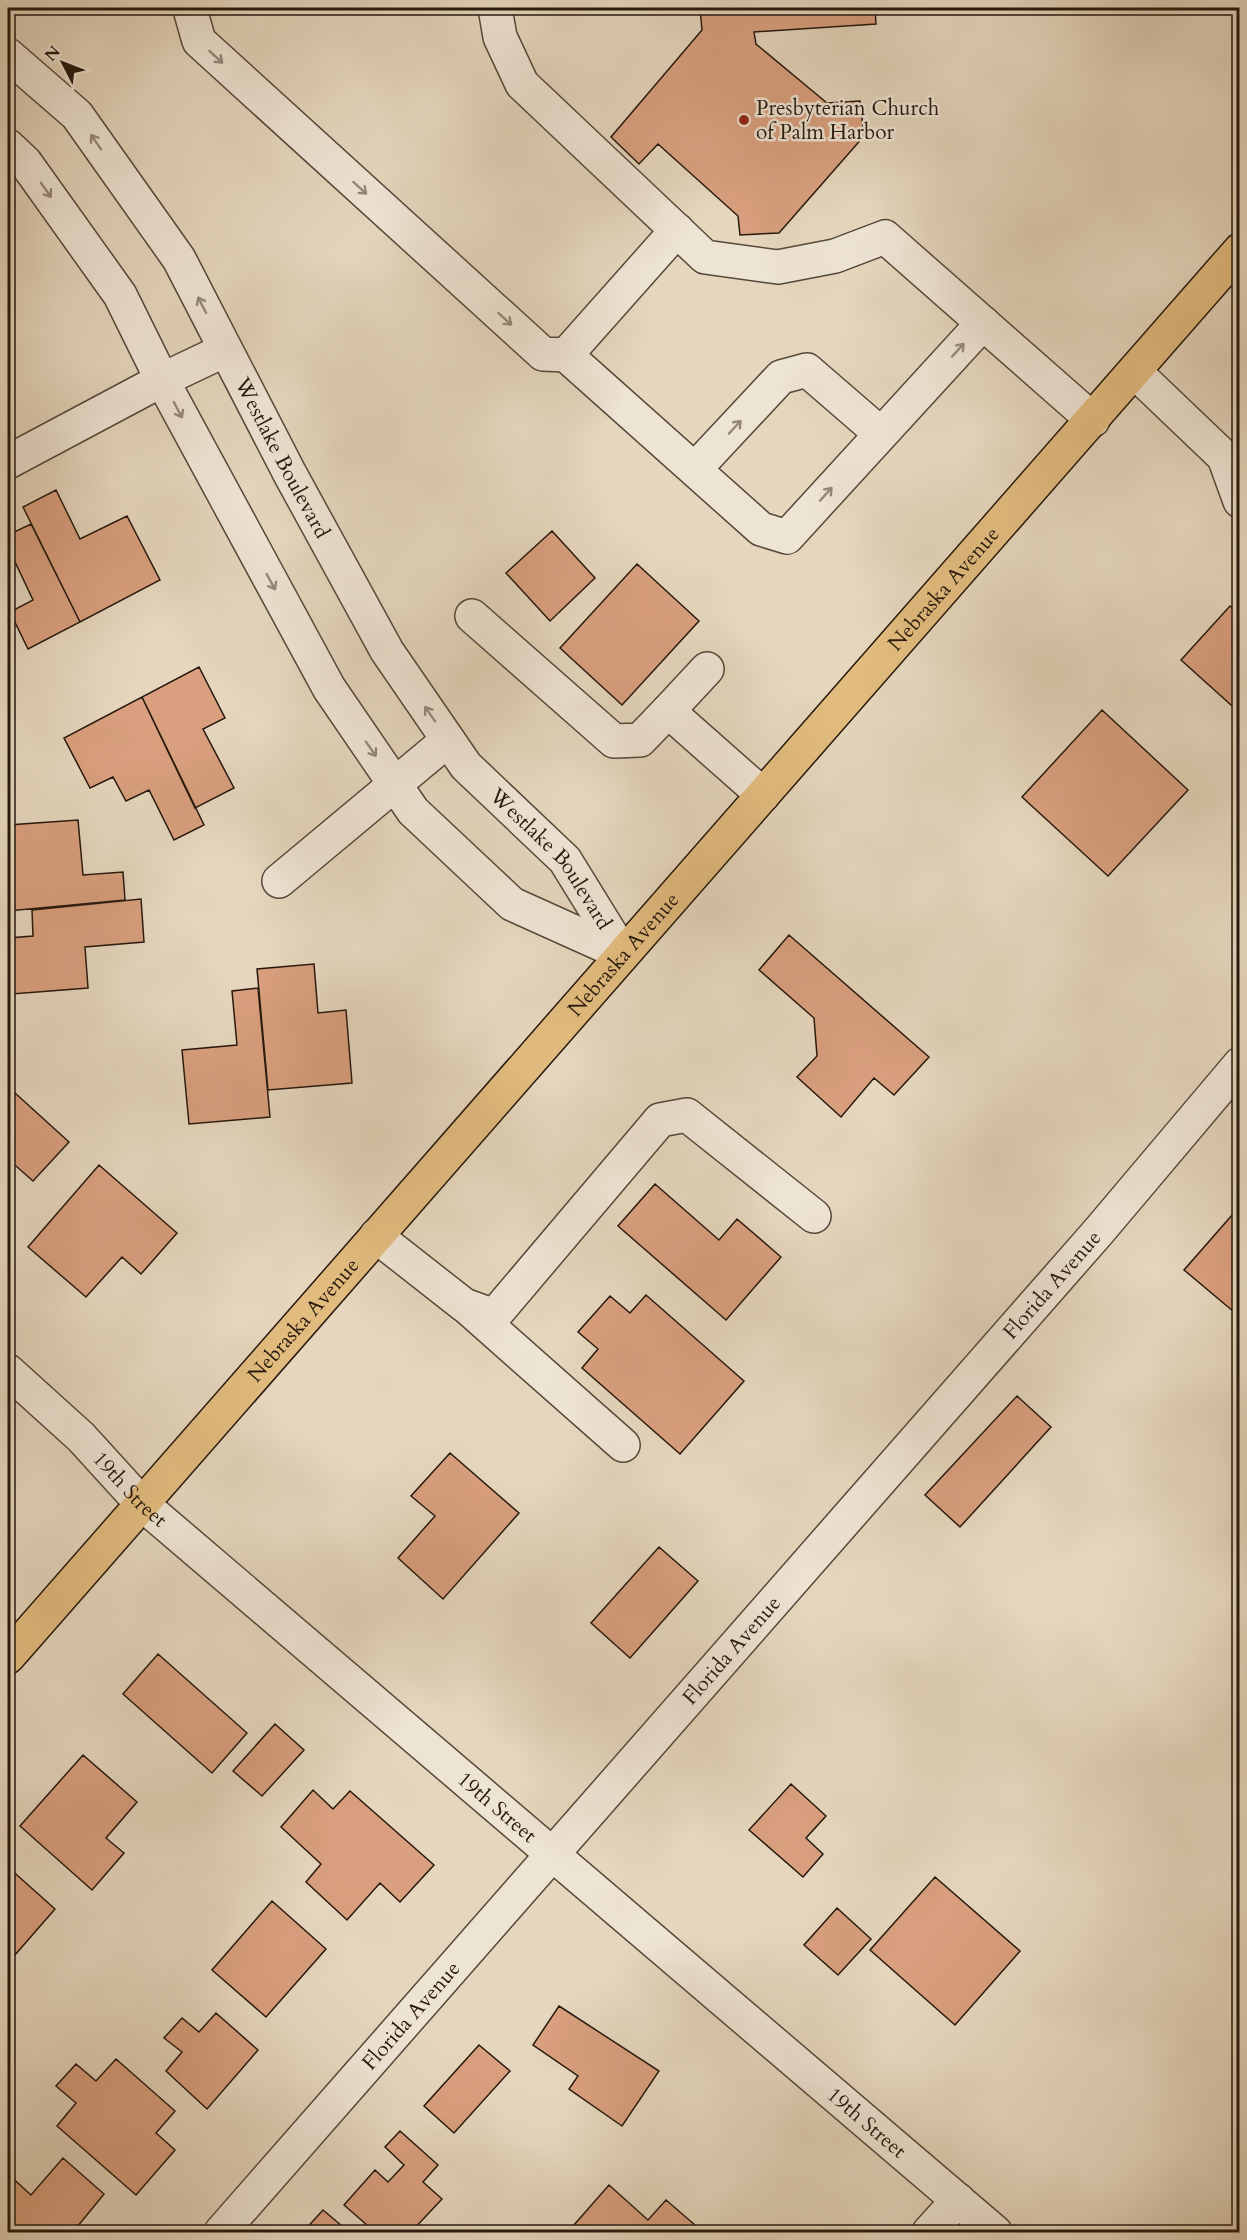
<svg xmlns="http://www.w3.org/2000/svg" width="1247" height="2240" font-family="Cardo,serif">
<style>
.building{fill:#d99f7e;stroke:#25180d;stroke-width:1.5}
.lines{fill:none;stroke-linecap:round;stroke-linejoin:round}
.minor-casing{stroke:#554839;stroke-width:36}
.major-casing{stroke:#25180d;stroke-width:36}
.minor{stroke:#eee4d4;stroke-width:33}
.major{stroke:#e2bb7e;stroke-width:33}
.oneway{stroke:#94887a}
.poi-dot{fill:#8f2418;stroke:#eee4d4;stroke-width:2}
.labels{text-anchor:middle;stroke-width:5;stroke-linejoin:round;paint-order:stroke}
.poi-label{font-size:21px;fill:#25180d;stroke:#eee4d4;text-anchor:start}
.street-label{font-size:21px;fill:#25180d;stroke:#eee4d4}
</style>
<rect width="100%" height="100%" fill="#e5d6bd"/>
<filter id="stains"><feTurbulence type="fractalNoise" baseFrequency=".00333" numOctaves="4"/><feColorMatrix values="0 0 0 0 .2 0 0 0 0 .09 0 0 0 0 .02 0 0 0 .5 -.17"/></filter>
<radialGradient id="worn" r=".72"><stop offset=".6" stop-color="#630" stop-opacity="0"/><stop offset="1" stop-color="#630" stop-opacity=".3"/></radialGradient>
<path class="building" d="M700 8H875L876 24 754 32 756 44 827 103 860 101 864 136 779 233 740 235 738 216 658 144 639 164 611 137 702 30Z
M56 490 80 539 127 516 160 580 80 622 23 507Z
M31 524 80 622 28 649 10 612 33 600 8 547V535Z
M552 531 595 578 550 621 506 573Z
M637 564 699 621 622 705 560 648Z
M1230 606 1240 614V713L1181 660Z
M199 667 225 718 203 729 234 788 195 808 142 697Z
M142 697 204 825 174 840 149 790 126 801 113 777 90 788 64 738Z
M1102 710 1188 790 1108 876 1022 797Z
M78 820 83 875 123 872 125 900 8 911V825Z
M141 899 144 942 85 947 88 988 12 994 8 938 33 936 32 910Z
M789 935 929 1057 894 1095 874 1078 841 1117 797 1077 817 1056 814 1018 759 970Z
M314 964 318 1013 346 1010 352 1083 268 1090 257 969Z
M258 988 270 1117 189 1124 182 1050 237 1045 232 991Z
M15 1093 69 1142 33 1181 8 1159V1101Z
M99 1165 177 1233 141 1274 122 1257 86 1297 28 1247Z
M655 1184 719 1240 737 1219 781 1257 726 1320 618 1226Z
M1240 1206V1317L1184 1270Z
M646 1295 744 1381 680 1454 582 1368 598 1349 578 1332 610 1296 630 1313Z
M1017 1396 1051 1427 960 1527 925 1495Z
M450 1453 519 1513 443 1599 398 1558 435 1516 411 1496Z
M659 1547 698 1581 630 1658 591 1623Z
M158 1654 247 1733 212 1773 123 1694Z
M275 1724 304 1750 262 1796 233 1771Z
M83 1755 137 1802 106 1838 124 1853 92 1890 20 1826Z
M791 1784 826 1816 806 1838 823 1854 803 1877 749 1830Z
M313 1790 333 1809 350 1791 434 1865 400 1902 380 1883 347 1920 306 1882 321 1864 281 1827Z
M8 1867 55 1909 8 1963Z
M935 1877 1020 1951 955 2025 870 1950Z
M272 1901 326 1949 266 2017 212 1970Z
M837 1908 871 1939 838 1975 804 1945Z
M559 2006 659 2071 622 2126 569 2089 578 2076 533 2045Z
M216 2013 258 2050 207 2109 166 2071 182 2052 164 2038 182 2018 199 2032Z
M479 2045 510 2071 454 2133 424 2106Z
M116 2059 175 2111 156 2133 175 2150 136 2195 57 2126 76 2103 56 2086 76 2064 96 2081Z
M400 2131 438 2165 423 2182 442 2199 411 2232H375L344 2205 375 2170 388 2182 404 2165 385 2147Z
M63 2158 104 2194 73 2232H8V2174L31 2195Z
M609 2185 648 2220 666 2200 703 2232H583L574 2225Z
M323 2210 349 2232H303Z"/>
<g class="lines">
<g class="minor-casing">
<g id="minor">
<path d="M192 8 191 13 199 41 543 354 566 355 761 529 787 537 983 323"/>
<path d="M495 8 500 37 522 84 705 257 778 267 835 256 885 237 1093 420"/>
<path id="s1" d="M8 55 77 115 179 259 290 474 387 651 466 766 565 860 623 954"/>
<path d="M8 146 25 162 120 295 162 380 329 688 413 811 512 904 623 954"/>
<path d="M566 355 677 230"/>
<path d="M1135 372 1224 457 1240 501"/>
<path d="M8 462 162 380 225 350"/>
<path d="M695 469 781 377 807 370 881 434"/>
<path d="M472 616 614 741 640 740 668 711 763 795"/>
<path d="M668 711 707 669"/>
<path d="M279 881 448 740"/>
<path d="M376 1236 464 1305 494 1316 660 1120 687 1115 814 1216"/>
<path d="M468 1308 623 1445"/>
<path id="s2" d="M8 1371 81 1437 142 1504 995 2232"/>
<path id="s3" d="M221 2232 1099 1231 1240 1064"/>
<path d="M929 2232 958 2200"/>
</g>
</g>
<g class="major-casing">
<g id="major">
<path id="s4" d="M8 1657 1240 250"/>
</g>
</g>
<use href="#minor" class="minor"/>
<use href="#major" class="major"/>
</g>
<defs><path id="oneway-shaft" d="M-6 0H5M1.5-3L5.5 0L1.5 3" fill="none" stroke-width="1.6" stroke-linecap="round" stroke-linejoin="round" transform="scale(1.5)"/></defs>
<g class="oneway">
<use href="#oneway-shaft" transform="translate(216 57) rotate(42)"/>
<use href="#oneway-shaft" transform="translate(96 142) rotate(-125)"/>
<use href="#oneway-shaft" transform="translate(360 188) rotate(42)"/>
<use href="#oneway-shaft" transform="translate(46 190) rotate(55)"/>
<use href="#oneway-shaft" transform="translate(202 305) rotate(-117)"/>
<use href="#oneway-shaft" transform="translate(505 319) rotate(42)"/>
<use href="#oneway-shaft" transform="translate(958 350) rotate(-48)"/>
<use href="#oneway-shaft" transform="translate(178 410) rotate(62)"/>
<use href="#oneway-shaft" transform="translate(735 427) rotate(-47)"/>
<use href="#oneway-shaft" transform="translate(826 494) rotate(-48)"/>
<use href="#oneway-shaft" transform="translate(271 582) rotate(61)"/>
<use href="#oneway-shaft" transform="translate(430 714) rotate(-125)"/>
<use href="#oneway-shaft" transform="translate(371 749) rotate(55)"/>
</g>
<circle class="poi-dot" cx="744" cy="120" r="6"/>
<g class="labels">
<g class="poi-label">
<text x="756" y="115">Presbyterian Church<tspan x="756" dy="24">of Palm Harbor</tspan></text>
</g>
<g class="street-label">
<text dy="7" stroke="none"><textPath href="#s1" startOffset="492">Westlake Boulevard</textPath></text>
<text dy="7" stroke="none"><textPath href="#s4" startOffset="1420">Nebraska Avenue</textPath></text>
<text dy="7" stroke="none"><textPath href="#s1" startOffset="978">Westlake Boulevard</textPath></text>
<text dy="7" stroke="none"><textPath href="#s4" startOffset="934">Nebraska Avenue</textPath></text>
<text dy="7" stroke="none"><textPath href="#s3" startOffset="1260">Florida Avenue</textPath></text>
<text dy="7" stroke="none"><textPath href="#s4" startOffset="448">Nebraska Avenue</textPath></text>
<text dy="7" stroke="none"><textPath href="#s2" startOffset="170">19th Street</textPath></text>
<text dy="7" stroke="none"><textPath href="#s3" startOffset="774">Florida Avenue</textPath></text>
<text dy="7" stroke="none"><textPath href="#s2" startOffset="656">19th Street</textPath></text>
<text dy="7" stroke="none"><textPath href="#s3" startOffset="288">Florida Avenue</textPath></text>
<text dy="7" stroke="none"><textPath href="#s2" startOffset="1142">19th Street</textPath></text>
</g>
</g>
<rect width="1247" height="2240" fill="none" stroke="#e5d6bd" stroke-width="30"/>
<rect x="9" y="9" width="1229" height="2222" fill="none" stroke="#25180d" stroke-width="3"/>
<rect x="15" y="15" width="1217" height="2210" fill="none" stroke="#25180d" stroke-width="1.5"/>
<g transform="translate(63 63) rotate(312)" stroke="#eee4d4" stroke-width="4.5" paint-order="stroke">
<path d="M0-4.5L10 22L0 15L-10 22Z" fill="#25180d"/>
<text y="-9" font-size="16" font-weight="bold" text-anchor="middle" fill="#25180d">N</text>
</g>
<rect width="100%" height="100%" filter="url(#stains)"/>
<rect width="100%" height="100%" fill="url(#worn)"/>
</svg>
